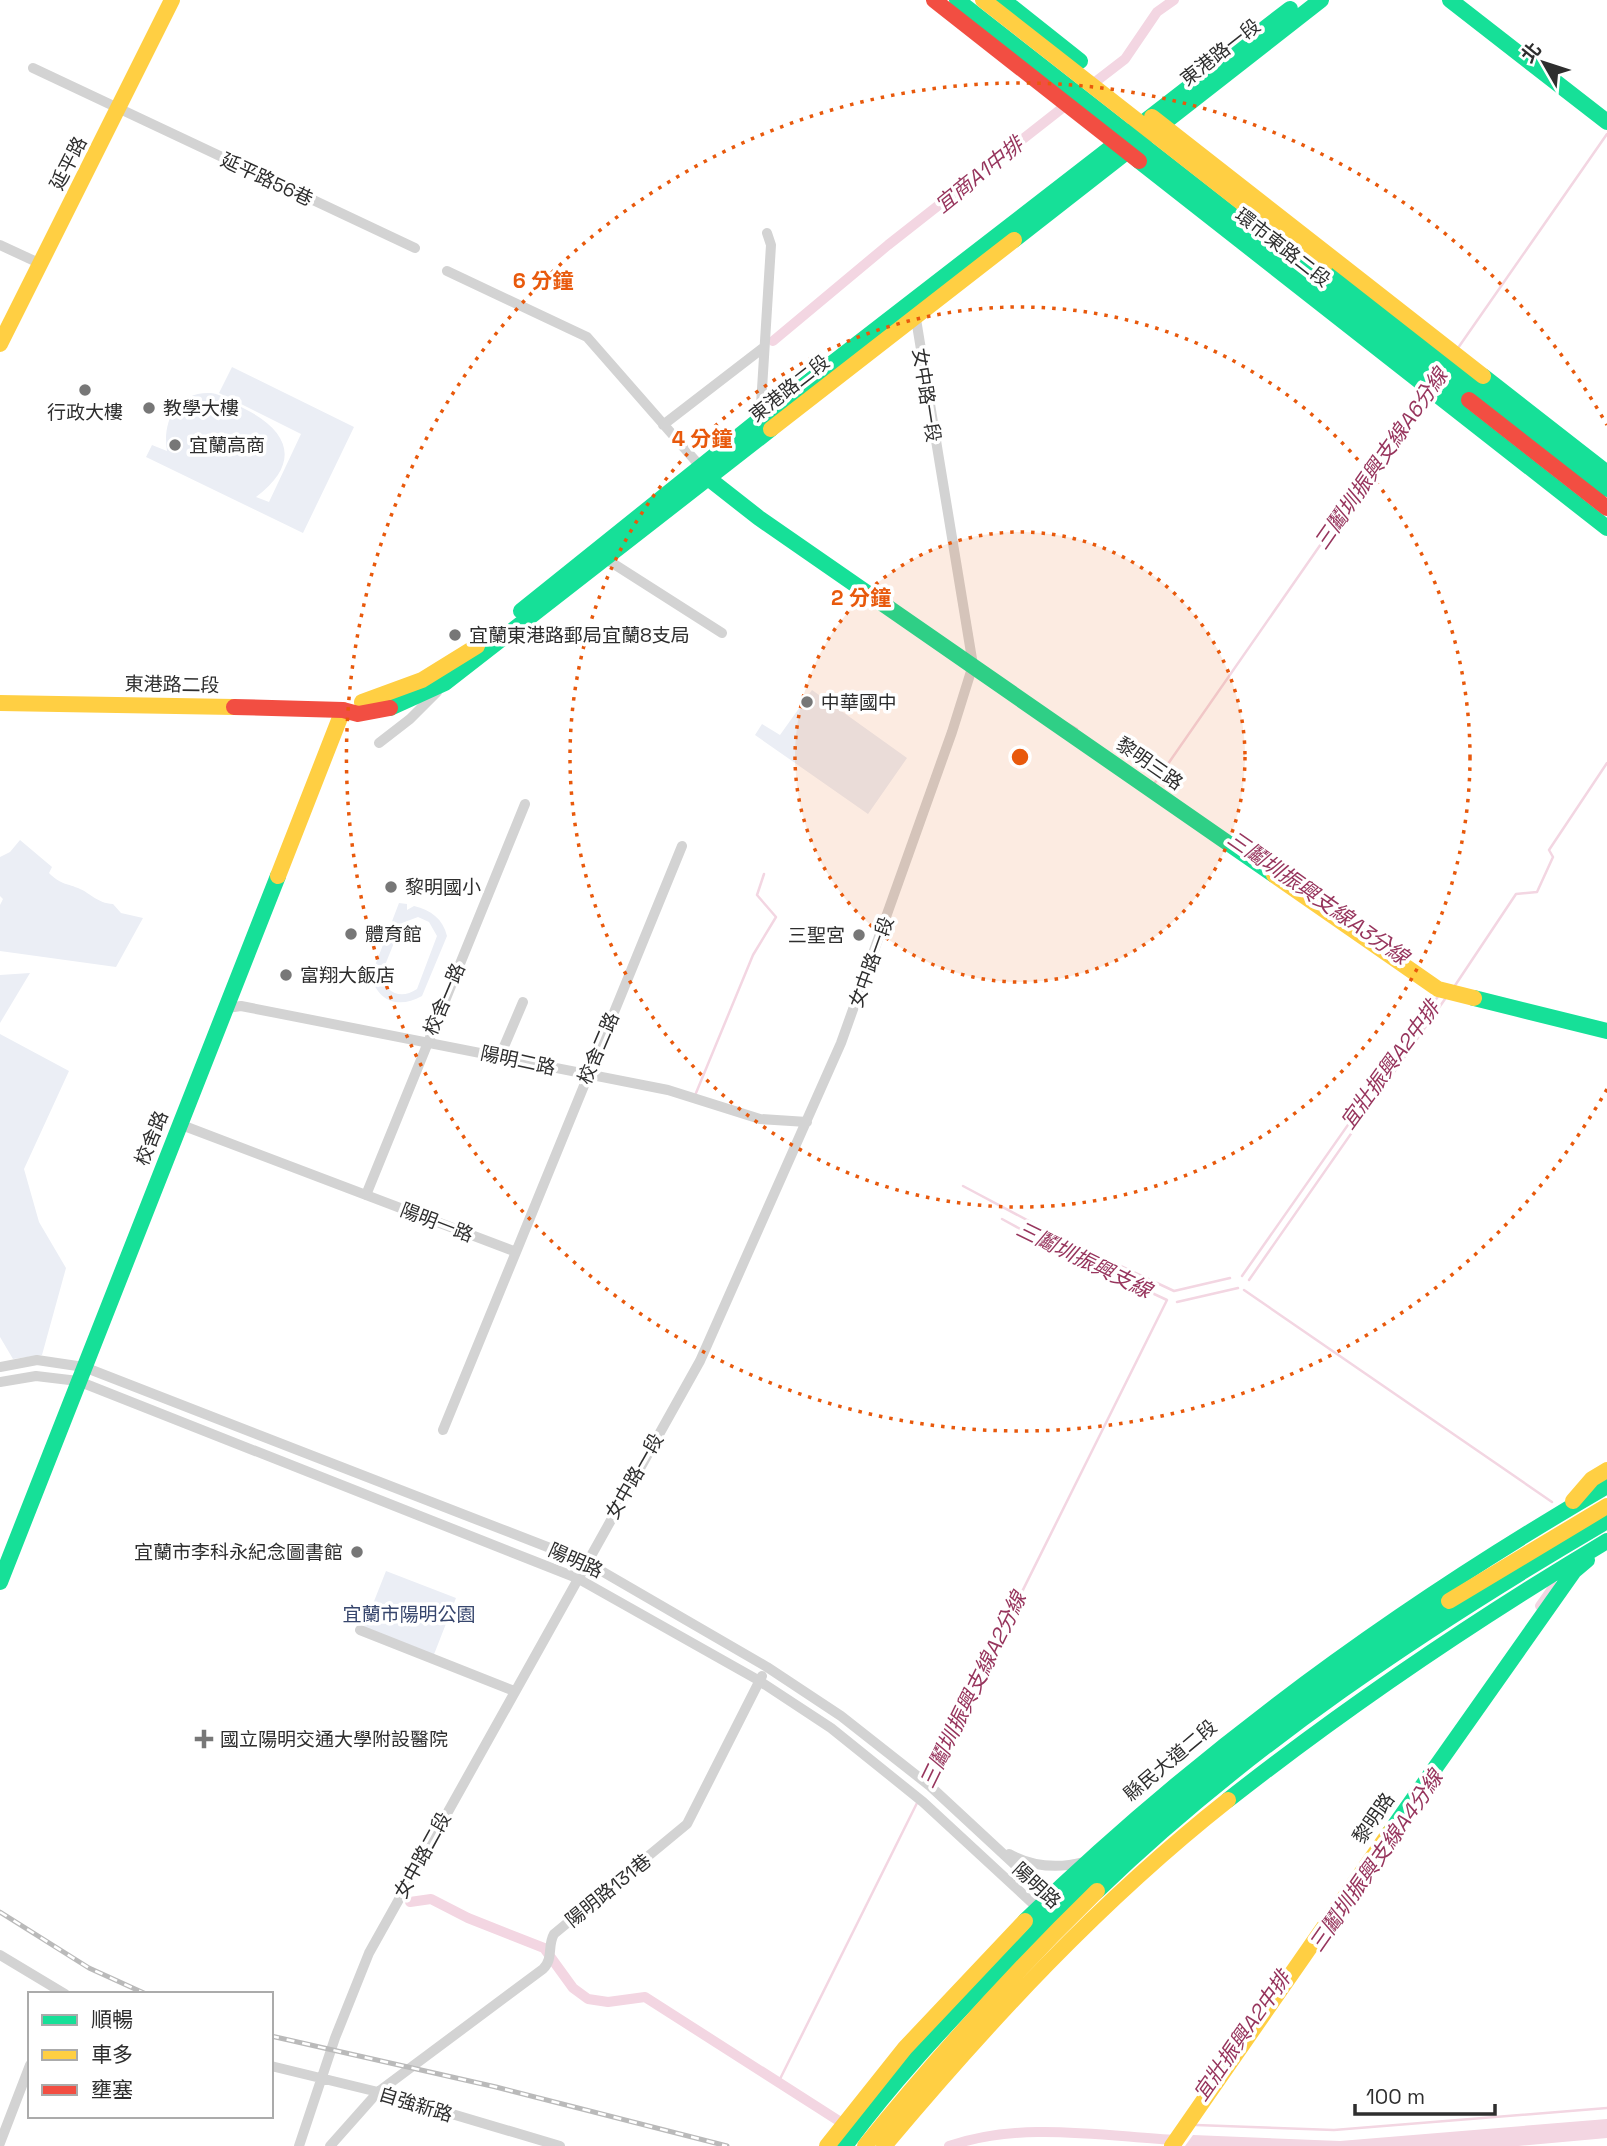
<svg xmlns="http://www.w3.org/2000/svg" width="1607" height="2146" font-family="'Space Grotesk','Noto Sans TC',sans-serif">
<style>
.green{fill:#ebeef5;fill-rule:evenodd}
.water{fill:#f3d6e2}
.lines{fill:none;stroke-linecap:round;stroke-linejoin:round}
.stream{stroke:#f3d6e2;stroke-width:2.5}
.canal{stroke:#f3d6e2;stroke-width:10}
.street{stroke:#d3d3d3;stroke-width:10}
.fast{stroke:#16e098;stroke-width:16}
.slow{stroke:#ffcf43;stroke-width:16}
.jam{stroke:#f24e42;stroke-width:16}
.rail-casing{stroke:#bababa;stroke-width:5}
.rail{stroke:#fff;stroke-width:2.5;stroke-dasharray:8;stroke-linecap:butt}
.ring{fill:none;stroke:#e8590c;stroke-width:3.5;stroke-dasharray:3.5 7}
.poi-dot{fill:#777;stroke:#fff;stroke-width:2.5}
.labels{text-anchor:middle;stroke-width:7;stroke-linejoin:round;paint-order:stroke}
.street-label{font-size:19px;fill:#2e2e2e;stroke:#fff}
.poi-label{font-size:19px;fill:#2e2e2e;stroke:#fff;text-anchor:start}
.park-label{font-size:19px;fill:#37466d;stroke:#fff}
.water-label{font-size:21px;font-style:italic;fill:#97355d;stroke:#fff}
.centre{fill:#e8590c;stroke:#fff;stroke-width:3.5}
.ring-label{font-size:21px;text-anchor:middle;font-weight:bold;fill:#e8590c;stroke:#fff;stroke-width:7;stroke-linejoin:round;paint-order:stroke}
</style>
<rect width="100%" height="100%" fill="#fff"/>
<path class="green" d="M232 367 354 427 303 533 146 457 152 445 167 451C162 422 176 391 211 393 222 394 235 404 245 409 291 432 300 464 256 497L269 502 301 434 219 393Z
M812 690 907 758 868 814 755 735 762 724 780 735Z
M20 840 52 867 49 873C60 884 65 883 78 888 92 894 97 903 113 904L121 913 143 918 116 967 0 951V905L3 899 0 896V857L10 852Z
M399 903 407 904V910L414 906C431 910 443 919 447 936L422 996C399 1009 378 1002 371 976ZM418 917 429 922 437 936 417 989C401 1000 385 993 381 975L402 923Z
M30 973 0 1023V975Z
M0 1034 69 1071 24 1169 39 1222 66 1268 42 1355 13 1359 0 1337Z
M386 1571 456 1598 433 1657 363 1629Z"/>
<path class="water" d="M1607 2119V2138L1518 2146H1185L1193 2135 1340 2141Z"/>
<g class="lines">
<path class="stream" d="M1458 348 1607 134
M1054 716 1077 729
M1154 784 1426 393
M1454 987 1516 894 1537 892 1553 857 1549 850 1607 763
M696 1093 753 955 776 917 757 895 764 874
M963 1186 1059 1237 1174 1291 1230 1278
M1242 1276 1439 995
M1249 1280 1445 999
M1244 1290 1552 1502
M1177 1302 1238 1288
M928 1781 1167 1300 1055 1248 1002 1219
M779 2081 917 1803
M1196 2125 1334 2130 1607 2108"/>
<path class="canal" d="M1090 86 1125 59 1157 12 1174 0
M773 341 888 245 1070 102
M1540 1606 1554 1586
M410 1902 431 1899 468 1918 544 1948 573 1988 588 1999 608 2002 645 1997 839 2121
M949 2146C1022 2121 1102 2136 1177 2140"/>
<path class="street" d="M33 68 415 248
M0 245 41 264
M447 271 587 337 700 466
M760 421 771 245 767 233
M663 425 763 348
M606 559 722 633
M379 743 410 719 437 692
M227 1008 241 1006 668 1090 760 1119 807 1122
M500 1056 523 1002
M179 1124 516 1252 443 1430
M366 1195 525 804
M516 1252 682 846
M0 1367 37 1360 84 1367 586 1562 767 1667 841 1716 930 1786 1053 1900
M0 1382 36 1376 78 1381 577 1578 758 1680 831 1728 923 1802 1041 1911
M360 1630 514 1691
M1009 1854C1033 1867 1057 1869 1084 1862
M0 1955 65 1994
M271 2066 378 2092 560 2146
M0 2143 30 2065
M299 2146 335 2038 369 1953 700 1361 841 1043 952 732 973 665 915 313
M330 2146 378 2092 543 1969C554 1958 547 1946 554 1934L687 1824 762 1676"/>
<path class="fast" d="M957 0 1469 400
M1003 0 1080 61
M1450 0 1607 122
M1139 161 1607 528
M1014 240 1321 0
M1324 267 1607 489
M1483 376 1607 473
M703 470 708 478 759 518 1274 875
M521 611 759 420 1290 9
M390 708 445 683 771 429
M1474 998 1607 1031
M0 1582 278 876
M1228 1800C1349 1705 1475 1620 1607 1541
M1390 1832 1574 1571 1587 1560
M1097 1891C1248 1745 1426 1627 1607 1521
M1025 1921C1201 1750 1395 1609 1607 1486
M845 2146C889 2086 940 2031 991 1978 1128 1835 1281 1706 1449 1601"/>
<path class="slow" d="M983 0 1324 267
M1152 117 1483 376
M0 344 172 0
M771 429 1014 240
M362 702 422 680 477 646
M0 703 234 707
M1274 875 1438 989 1474 998
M278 876 343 710
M1573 1501 1592 1479 1607 1470
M1449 1601 1607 1506
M827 2146 905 2048 1025 1921
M865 2146C938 2056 1014 1972 1097 1891
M884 2146C989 2021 1100 1901 1228 1800
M1172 2146 1390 1832"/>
<path class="jam" d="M934 0 1139 161
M1469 400 1607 508
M234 707 343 710 358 714 390 708"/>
<g class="rail-casing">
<path id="rail" d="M0 1912 89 1968 146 1994
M271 2036 496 2087 727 2146"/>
</g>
<use href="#rail" class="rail"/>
</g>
<circle cx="1020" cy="757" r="225" fill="#e8590c" fill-opacity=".12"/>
<g class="ring">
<circle cx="1020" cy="757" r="225"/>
<circle cx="1020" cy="757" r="450"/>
<path d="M1607 1089A674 674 0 1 1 1607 425"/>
</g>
<g class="poi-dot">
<circle cx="85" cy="390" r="7"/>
<circle cx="149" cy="408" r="7"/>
<circle cx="175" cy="445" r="7"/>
<circle cx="455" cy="635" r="7"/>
<circle cx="807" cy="702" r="7"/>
<circle cx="391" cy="887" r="7"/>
<circle cx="351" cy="934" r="7"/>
<circle cx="859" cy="935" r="7"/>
<circle cx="286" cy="975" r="7"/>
<circle cx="357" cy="1552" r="7"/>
<path d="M200.5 1728.5h7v7h7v7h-7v7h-7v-7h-7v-7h7z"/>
</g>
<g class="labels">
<g class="street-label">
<text transform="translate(1220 52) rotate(-38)" y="7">東港路一段</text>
<text transform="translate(68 163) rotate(-63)" y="7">延平路</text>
<text transform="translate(267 179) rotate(25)" y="7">延平路56巷</text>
<text transform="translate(1283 247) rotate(38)" y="7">環市東路二段</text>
<text transform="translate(789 388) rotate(-38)" y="7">東港路二段</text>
<text transform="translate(927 395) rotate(81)" y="7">女中路一段</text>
<text transform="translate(172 684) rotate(1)" y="7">東港路二段</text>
<text transform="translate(1150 763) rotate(35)" y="7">黎明三路</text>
<text transform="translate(871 962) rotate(-70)" y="7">女中路一段</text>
<text transform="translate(444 999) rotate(-67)" y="7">校舍一路</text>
<text transform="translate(598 1048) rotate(-67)" y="7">校舍二路</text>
<text transform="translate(518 1060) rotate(12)" y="7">陽明二路</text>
<text transform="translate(151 1138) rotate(-68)" y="7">校舍路</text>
<text transform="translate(437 1222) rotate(21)" y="7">陽明一路</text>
<text transform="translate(634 1476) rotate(-60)" y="7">女中路一段</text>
<text transform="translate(576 1560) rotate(24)" y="7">陽明路</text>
<text transform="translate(1170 1760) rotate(-40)" y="7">縣民大道二段</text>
<text transform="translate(1373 1818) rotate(-55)" y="7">黎明路</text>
<text transform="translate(422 1855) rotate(-61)" y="7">女中路二段</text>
<text transform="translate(1037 1885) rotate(43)" y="7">陽明路</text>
<text transform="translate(608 1890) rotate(-39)" y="7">陽明路131巷</text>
<text transform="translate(416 2104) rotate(17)" y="7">自強新路</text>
</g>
<g class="poi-label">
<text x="163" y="415">教學大樓</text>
<text x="85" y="419" text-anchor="middle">行政大樓</text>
<text x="189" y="452">宜蘭高商</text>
<text x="469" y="642">宜蘭東港路郵局宜蘭8支局</text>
<text x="821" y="709">中華國中</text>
<text x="405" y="894">黎明國小</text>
<text x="365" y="941">體育館</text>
<text x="845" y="942" text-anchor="end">三聖宮</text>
<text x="300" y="982">富翔大飯店</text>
<text x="343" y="1559" text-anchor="end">宜蘭市李科永紀念圖書館</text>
<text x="220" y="1746">國立陽明交通大學附設醫院</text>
</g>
<g class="park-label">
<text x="409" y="1621">宜蘭市陽明公園</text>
</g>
<g class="water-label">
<text transform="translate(979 175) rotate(-39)" y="7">宜商A1中排</text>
<text transform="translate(1381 459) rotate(-55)" y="7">三鬮圳振興支線A6分線</text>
<text transform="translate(1318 898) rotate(35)" y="7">三鬮圳振興支線A3分線</text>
<text transform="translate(1390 1065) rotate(-54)" y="7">宜壯振興A2中排</text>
<text transform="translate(1084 1260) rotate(26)" y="7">三鬮圳振興支線</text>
<text transform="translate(973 1690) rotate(-64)" y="7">三鬮圳振興支線A2分線</text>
<text transform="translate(1376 1861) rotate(-55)" y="7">三鬮圳振興支線A4分線</text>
<text transform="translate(1242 2036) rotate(-55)" y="7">宜壯振興A2中排</text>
</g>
</g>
<circle cx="1020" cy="757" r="10" class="centre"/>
<g class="ring-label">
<text x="543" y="288">6 分鐘</text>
<text x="702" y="446">4 分鐘</text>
<text x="861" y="605">2 分鐘</text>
</g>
<rect x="28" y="1992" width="245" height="126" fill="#ffffff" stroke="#ababab" stroke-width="2"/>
<rect x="42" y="2015" width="35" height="10" fill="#16e098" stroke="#ababab" stroke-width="2"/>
<text x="91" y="2027" font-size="21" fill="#2e2e2e">順暢</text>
<rect x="42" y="2050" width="35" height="10" fill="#ffcf43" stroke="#ababab" stroke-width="2"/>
<text x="91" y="2062" font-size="21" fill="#2e2e2e">車多</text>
<rect x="42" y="2085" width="35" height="10" fill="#f24e42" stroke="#ababab" stroke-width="2"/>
<text x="91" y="2097" font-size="21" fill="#2e2e2e">壅塞</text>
<g transform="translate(1544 63) rotate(309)" stroke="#ffffff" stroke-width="5" paint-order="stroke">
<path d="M0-5L12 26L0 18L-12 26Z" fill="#2e2e2e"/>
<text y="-10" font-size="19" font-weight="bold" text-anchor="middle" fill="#2e2e2e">北</text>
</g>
<path d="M1355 2104v10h140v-10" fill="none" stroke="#2e2e2e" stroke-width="3.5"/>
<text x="1366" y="2104" font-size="21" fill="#2e2e2e" stroke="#ffffff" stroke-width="5" paint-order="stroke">100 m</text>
</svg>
